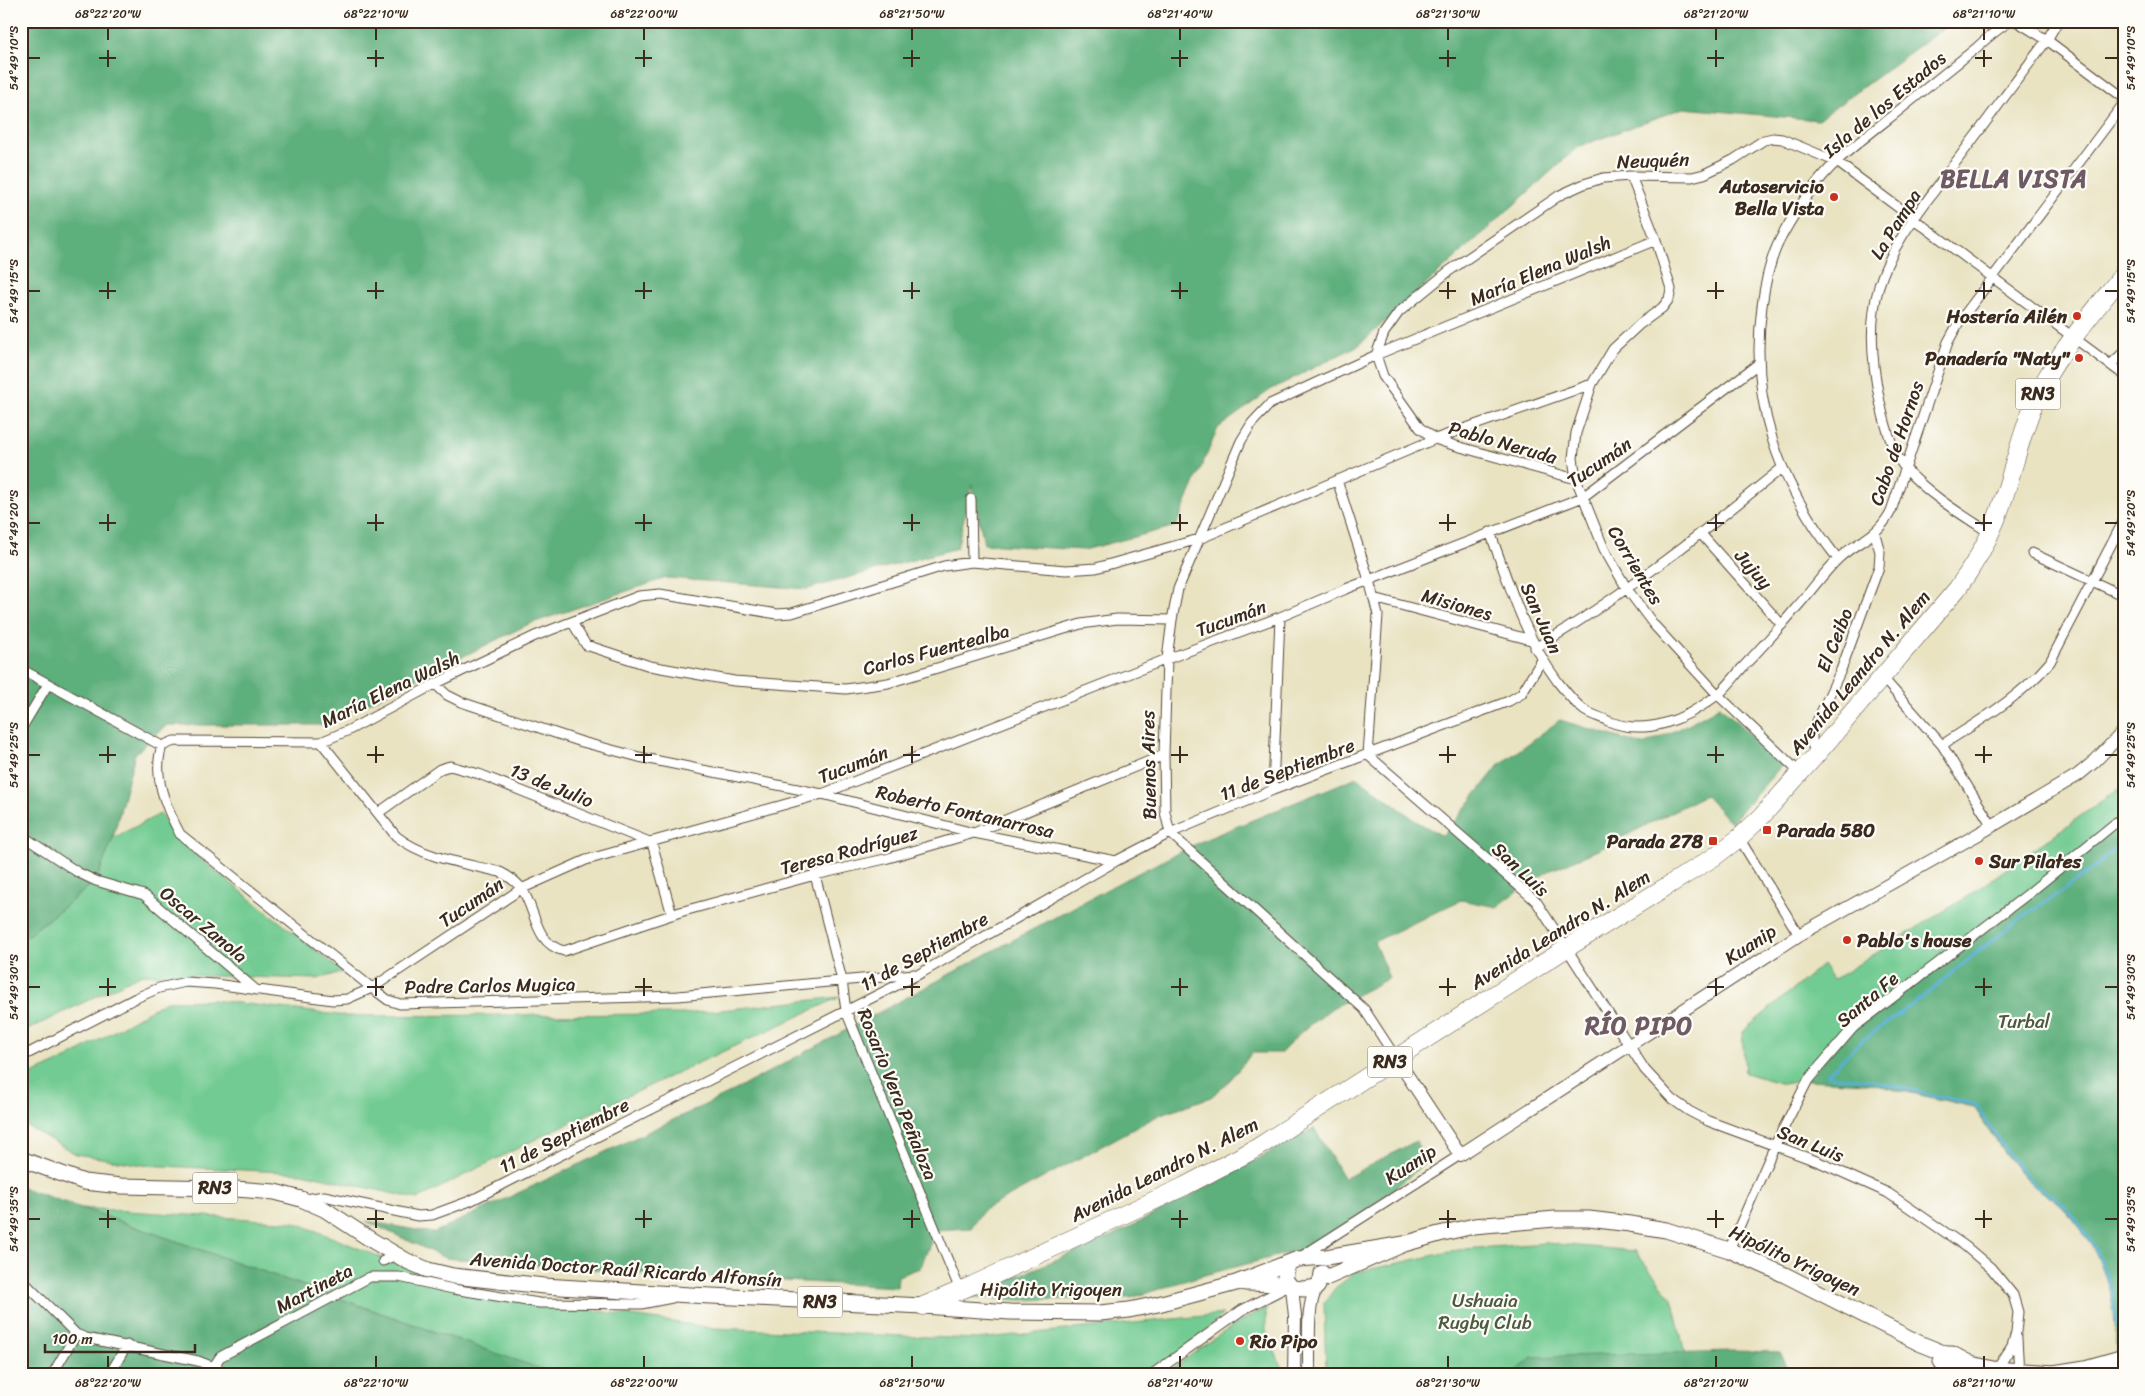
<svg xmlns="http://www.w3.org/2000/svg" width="2145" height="1396" font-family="Sriracha,sans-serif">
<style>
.green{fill:#72cb92;stroke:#567a58}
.forest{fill:#5daf7c;stroke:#4c6c4d}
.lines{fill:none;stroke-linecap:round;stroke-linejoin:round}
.stream{stroke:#57b1d4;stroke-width:3}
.street-casing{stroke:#554637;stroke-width:11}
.secondary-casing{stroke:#554637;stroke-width:14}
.primary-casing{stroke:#554637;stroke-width:17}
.highway-casing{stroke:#554637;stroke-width:19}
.street{stroke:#fff;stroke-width:9}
.secondary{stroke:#fff;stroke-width:12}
.primary{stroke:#fff;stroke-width:15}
.highway{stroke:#fff;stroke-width:18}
.ticks{fill:none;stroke:#3b2a1e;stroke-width:2}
.poi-dot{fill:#c8321e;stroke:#fdfcf7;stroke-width:2}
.labels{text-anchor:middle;stroke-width:4.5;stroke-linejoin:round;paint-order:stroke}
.shield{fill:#fdfcf7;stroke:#75695f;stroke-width:1}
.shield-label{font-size:18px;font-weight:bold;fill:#3b2a1e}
.street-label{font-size:19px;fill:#3b2a1e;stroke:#fdfcf7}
.poi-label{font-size:19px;font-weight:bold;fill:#3b2a1e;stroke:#fdfcf7;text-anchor:end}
.park-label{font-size:19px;fill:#4c5a41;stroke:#fdfcf7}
.district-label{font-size:24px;font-weight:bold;letter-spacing:1px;fill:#6e5b64;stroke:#fdfcf7}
.neatline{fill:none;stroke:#3b2a1e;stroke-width:2}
.ticks-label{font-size:12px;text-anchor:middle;fill:#3b2a1e}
</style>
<rect width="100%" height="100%" fill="#fdfcf7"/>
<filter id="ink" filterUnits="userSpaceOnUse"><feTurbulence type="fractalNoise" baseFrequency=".02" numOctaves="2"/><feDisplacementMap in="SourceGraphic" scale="10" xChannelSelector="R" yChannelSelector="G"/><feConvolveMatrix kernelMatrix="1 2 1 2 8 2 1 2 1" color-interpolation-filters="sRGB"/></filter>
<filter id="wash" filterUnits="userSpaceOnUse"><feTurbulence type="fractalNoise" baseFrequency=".0096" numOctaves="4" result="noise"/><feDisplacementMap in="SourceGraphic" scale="20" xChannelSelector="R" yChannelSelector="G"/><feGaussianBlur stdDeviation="1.12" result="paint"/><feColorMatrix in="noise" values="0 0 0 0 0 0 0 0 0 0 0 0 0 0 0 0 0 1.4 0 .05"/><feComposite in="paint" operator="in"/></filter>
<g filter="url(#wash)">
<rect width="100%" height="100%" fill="#e9e3c2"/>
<path class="green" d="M2124 785V818L1808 1080 1783 1084 1745 1073 1742 1032 1822 965 1833 980 1968 896Z
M160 814 179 842 343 972 317 979 142 974 21 1033V937L27 936 96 881 113 838Z
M840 997 550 1132 417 1199 302 1173 143 1165 76 1154 21 1123V1079L68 1058 166 1001 213 1000 347 1016 684 1014Z
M82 1208 294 1222 467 1292 714 1328 976 1339 1223 1314 1159 1375H558Z
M1546 1243 1635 1251 1672 1298 1685 1354 1533 1357 1513 1375H1326L1324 1303 1336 1287 1357 1272 1463 1249Z
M1266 1308V1330L1281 1366V1375H1164C1197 1351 1229 1325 1266 1308Z"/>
<path class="forest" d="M21 21H1953L1818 120 1683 108 1578 147 1359 345 1270 390 1218 428 1176 526 1084 550 984 544 972 485 957 548 807 589 666 578 529 624 323 725H167L135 754 113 838 96 881 27 936 21 937Z
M1720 706 1782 765 1731 823 1705 795 1598 850 1549 871 1522 888 1497 907 1461 900 1374 942 1389 978 1332 1008 1303 1030 1281 1053H1252L1231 1079 1211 1097 1161 1114 982 1211 971 1228 936 1230 920 1268 898 1276 897 1287 653 1274 445 1258 366 1221 433 1233 726 1095 1126 879 1204 840 1357 777 1419 823 1443 836 1499 765 1560 720 1643 745 1683 727Z
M2124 816V1357L2115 1359C2120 1302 2101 1243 2058 1203 2051 1197 2041 1193 2034 1186 2009 1164 1992 1134 1974 1107L1867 1083 1808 1080 1853 1028Z
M1314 1128 1344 1179 1416 1141 1425 1163 1346 1229 1323 1244 1197 1277 1131 1298 1020 1300 968 1297 1114 1235 1188 1197Z
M21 1187 558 1375H21Z
M1731 1351 1780 1352 1791 1375H1513L1532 1357Z"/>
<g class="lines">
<path class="stream" d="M1827 1075 1859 1043 1925 995 2021 917 2060 893 2098 864 2112 852 2124 837
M1829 1076 1868 1080 1976 1105C1994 1132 2011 1162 2035 1185 2042 1192 2053 1195 2060 1202 2094 1234 2113 1280 2117 1325"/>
</g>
</g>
<g filter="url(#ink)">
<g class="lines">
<g class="street-casing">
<path id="street" d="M2016 21 2047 40 2124 98
M1631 176 1656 240 1671 289 1669 299 1662 308 1640 324 1613 349 1592 384 1576 433 1573 458 1576 479 1604 549 1627 589 1654 625 1718 695 1800 773
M2110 365 2124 352
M1576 479 1453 445 1435 439 1420 428 1383 376 1376 355 1384 333 1399 312 1449 271 1560 195 1584 184 1603 178 1631 176 1692 177 1704 174 1733 160 1764 140 1773 138 1782 139 1837 162 2124 375
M1337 480 1369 580 1378 615 1368 755 1536 901 1645 1070 1672 1099 1689 1111 1708 1121 1819 1162 1888 1193 1965 1246 1991 1268 2013 1295 2018 1312 2016 1332 2012 1346 1997 1369
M971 499 972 562
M1490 532C1509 584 1525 638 1558 682 1566 692 1574 703 1584 710 1591 715 1601 717 1608 721 1646 737 1686 719 1716 696 1726 689 1734 677 1742 668 1760 649 1778 630 1795 609 1810 593 1823 573 1839 558 1860 539 1877 538 1891 511L1948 342 1959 322 2124 103
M1990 533C1961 514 1929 495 1906 469 1893 455 1884 420 1880 402 1872 365 1868 324 1879 286 1892 242 1925 204 1952 167 1984 125 2015 82 2047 40L2058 21
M1701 534 1782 625
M2032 553 2124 596
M1838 559C1778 483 1749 403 1762 306 1765 282 1771 255 1783 234 1797 209 1816 181 1837 161 1861 139 1888 120 1913 99 1934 82 1954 66 1975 49 1986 39 1998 28 2011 21
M1374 598 1531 640
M572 622 586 645 650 666 734 681 846 689 888 683 1081 624 1117 619 1172 620
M1535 648C1623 597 1703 532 1782 468
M21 669 162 746 174 741 321 742 349 730 435 684 535 636 639 596 660 594 777 614 792 613 944 566 972 562 1066 570 1096 568 1199 539 1435 439 1592 384
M1882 677 1942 745 1992 826
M435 684 447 695 461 702 582 742 639 757 822 794 974 833 1116 861
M21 729 48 684
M321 742 396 836C425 859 464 863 500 872 508 876 516 881 522 889 537 912 534 943 564 951L680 912 815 875 885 859 974 833 1164 755
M1942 745C1980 720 2021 697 2050 662L2124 520
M162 746C152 775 166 808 180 834L372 988 388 1000 400 1004 678 996 915 974
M1816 755 1812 744V732L1841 670 1879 567 1880 552 1875 534
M1273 790 1280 617
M378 813 440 769 450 766 479 774 652 843 672 915
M21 835 79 873 96 881 144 895 256 990
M1739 838 1799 935
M815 875 842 980 846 1011 960 1290
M21 1057 136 998 159 988 186 982 215 984 333 1000 347 999 372 988 521 889 586 860 822 794 1167 659 1280 617 1346 589 1583 497 1758 364
M1396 1058 1364 1009 1170 833 1165 812 1164 755 1167 659 1172 620 1178 589 1241 441 1252 423 1270 404 1376 355 1656 240
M306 1199 324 1196 418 1216 432 1215 470 1201 921 973 1116 861 1170 833 1273 790 1509 701 1521 694 1542 660
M1729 1250 1775 1145 1808 1080 1853 1028 2028 894 2124 816
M1302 1256 1460 1155
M383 1261 396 1255
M21 1279 76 1334 86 1338 198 1361 234 1375
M2017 1338 2019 1374
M52 1375 76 1334
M109 1375 127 1345
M208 1375 220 1357 370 1277H399L453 1289 539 1303 641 1304 672 1298
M1151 1375 1242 1310 1289 1286"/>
</g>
<g class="secondary-casing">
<path id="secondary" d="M1396 1058 1460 1155 1799 935 1975 836 2078 775 2095 761 2124 731
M1292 1288 1295 1316 1294 1375
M1309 1375C1310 1351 1305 1306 1317 1287"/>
</g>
<g class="primary-casing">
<path id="primary" d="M21 1159 84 1182 121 1186 222 1188 275 1192 301 1199 324 1209 373 1241 407 1261 428 1270 453 1276 544 1286 690 1295 923 1306 1010 1312 1100 1313 1129 1310 1158 1304 1236 1283 1298 1259 1326 1257 1404 1244
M1288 1264 1285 1279 1292 1288 1305 1289 1317 1287 1321 1280 1322 1273
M1321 1280 1404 1244 1439 1234 1474 1226 1555 1219H1589L1630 1224 1666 1230 1729 1250 1785 1275 1919 1343 1946 1354H1952L1971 1364 1993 1369 2055 1373
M1245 1283 1287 1284
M1946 1354 1941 1361 1945 1369 1951 1370 1957 1367V1358
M2047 1374 2085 1368 2124 1357"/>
</g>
<g class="highway-casing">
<path id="highway" d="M923 1306 973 1285 1185 1186 1255 1149 1567 948 1714 857 1739 838 1762 816 1816 755 1957 589C1973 567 1986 545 1996 520 2011 481 2019 439 2035 401 2053 357 2095 311 2124 273"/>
</g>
<use href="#street" class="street"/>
<use href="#secondary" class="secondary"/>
<use href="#primary" class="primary"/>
<use href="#highway" class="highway"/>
</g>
</g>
<path class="ticks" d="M108 28V40M376 28V40M644 28V40M912 28V40M1180 28V40M1448 28V40M1716 28V40M1984 28V40M108 50V67M376 50V67M644 50V67M912 50V67M1180 50V67M1448 50V67M1716 50V67M1984 50V67M28 58H40M99 58H116M367 58H384M635 58H652M903 58H920M1171 58H1188M1439 58H1456M1707 58H1724M1975 58H1992M2105 58H2118M108 282V299M376 282V299M644 282V299M912 282V299M1180 282V299M1448 282V299M1716 282V299M1984 282V299M28 291H40M99 291H116M367 291H384M635 291H652M903 291H920M1171 291H1188M1439 291H1456M1707 291H1724M1975 291H1992M2105 291H2118M108 514V531M376 514V531M644 514V531M912 514V531M1180 514V531M1448 514V531M1716 514V531M1984 514V531M28 523H40M99 523H116M367 523H384M635 523H652M903 523H920M1171 523H1188M1439 523H1456M1707 523H1724M1975 523H1992M2105 523H2118M108 746V763M376 746V763M644 746V763M912 746V763M1180 746V763M1448 746V763M1716 746V763M1984 746V763M28 755H40M99 755H116M367 755H384M635 755H652M903 755H920M1171 755H1188M1439 755H1456M1707 755H1724M1975 755H1992M2105 755H2118M108 978V996M376 978V996M644 978V996M912 978V996M1180 978V996M1448 978V996M1716 978V996M1984 978V996M28 987H40M99 987H116M367 987H384M635 987H652M903 987H920M1171 987H1188M1439 987H1456M1707 987H1724M1975 987H1992M2105 987H2118M108 1210V1228M376 1210V1228M644 1210V1228M912 1210V1228M1180 1210V1228M1448 1210V1228M1716 1210V1228M1984 1210V1228M28 1219H40M99 1219H116M367 1219H384M635 1219H652M903 1219H920M1171 1219H1188M1439 1219H1456M1707 1219H1724M1975 1219H1992M2105 1219H2118M108 1356V1368M376 1356V1368M644 1356V1368M912 1356V1368M1180 1356V1368M1448 1356V1368M1716 1356V1368M1984 1356V1368"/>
<g class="poi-dot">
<circle cx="1834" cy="197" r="5"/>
<circle cx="2077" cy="316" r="5"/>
<circle cx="2079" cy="358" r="5"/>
<rect x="1762" y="825" width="10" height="10" rx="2.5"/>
<rect x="1708" y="836" width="10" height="10" rx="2.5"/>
<circle cx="1979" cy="861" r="5"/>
<circle cx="1847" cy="940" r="5"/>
<circle cx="1240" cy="1341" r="5"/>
</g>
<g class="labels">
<g class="shield">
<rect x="2015.5" y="378.5" width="45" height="31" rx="4"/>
<rect x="1367.5" y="1046.5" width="45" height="31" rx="4"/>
<rect x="192.5" y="1172.5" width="45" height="31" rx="4"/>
<rect x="797.5" y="1286.5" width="45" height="31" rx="4"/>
</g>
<g class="shield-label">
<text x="2038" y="400">RN3</text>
<text x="1390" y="1068">RN3</text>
<text x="215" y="1194">RN3</text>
<text x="820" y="1308">RN3</text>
</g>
<g class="street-label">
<text transform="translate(1884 104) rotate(-40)" y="7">Isla de los Estados</text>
<text transform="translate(1653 160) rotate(-2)" y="7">Neuquén</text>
<text transform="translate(1895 224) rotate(-58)" y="7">La Pampa</text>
<text transform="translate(1540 270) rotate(-23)" y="7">María Elena Walsh</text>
<text transform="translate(1503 442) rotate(16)" y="7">Pablo Neruda</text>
<text transform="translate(1896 443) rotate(-71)" y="7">Cabo de Hornos</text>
<text transform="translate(1599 462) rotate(-34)" y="7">Tucumán</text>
<text transform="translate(1636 565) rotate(59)" y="7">Corrientes</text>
<text transform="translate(1754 569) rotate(49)" y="7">Jujuy</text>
<text transform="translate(1457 604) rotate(16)" y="7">Misiones</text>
<text transform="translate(1231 618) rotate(-20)" y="7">Tucumán</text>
<text transform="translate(1542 618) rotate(66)" y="7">San Juan</text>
<text transform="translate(1834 640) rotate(-68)" y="7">El Ceibo</text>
<text transform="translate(936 649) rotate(-15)" y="7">Carlos Fuentealba</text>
<text transform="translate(1859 672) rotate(-50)" y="7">Avenida Leandro N. Alem</text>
<text transform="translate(390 689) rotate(-26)" y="7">María Elena Walsh</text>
<text transform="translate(853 764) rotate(-21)" y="7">Tucumán</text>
<text transform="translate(1148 765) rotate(-91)" y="7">Buenos Aires</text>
<text transform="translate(1287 769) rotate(-21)" y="7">11 de Septiembre</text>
<text transform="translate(552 785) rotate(22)" y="7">13 de Julio</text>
<text transform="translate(965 811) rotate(13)" y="7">Roberto Fontanarrosa</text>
<text transform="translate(849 850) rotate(-15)" y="7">Teresa Rodríguez</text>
<text transform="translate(1521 869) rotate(43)" y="7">San Luis</text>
<text transform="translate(471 902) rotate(-34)" y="7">Tucumán</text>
<text transform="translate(204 924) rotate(40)" y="7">Oscar Zanola</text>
<text transform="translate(1560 929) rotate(-32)" y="7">Avenida Leandro N. Alem</text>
<text transform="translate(1750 944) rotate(-33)" y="7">Kuanip</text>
<text transform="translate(924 951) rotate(-29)" y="7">11 de Septiembre</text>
<text transform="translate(490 985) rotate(-1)" y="7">Padre Carlos Mugica</text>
<text transform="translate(1867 999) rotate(-40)" y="7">Santa Fe</text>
<text transform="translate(898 1094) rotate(68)" y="7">Rosario Vera Peñaloza</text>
<text transform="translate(564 1135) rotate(-27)" y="7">11 de Septiembre</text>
<text transform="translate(1811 1143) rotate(22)" y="7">San Luis</text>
<text transform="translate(1410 1164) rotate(-33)" y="7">Kuanip</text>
<text transform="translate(1164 1169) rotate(-27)" y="7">Avenida Leandro N. Alem</text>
<text transform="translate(1795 1260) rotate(25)" y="7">Hipólito Yrigoyen</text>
<text transform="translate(626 1269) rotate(4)" y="7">Avenida Doctor Raúl Ricardo Alfonsín</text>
<text transform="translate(314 1288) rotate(-28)" y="7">Martineta</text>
<text x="1051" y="1296">Hipólito Yrigoyen</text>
</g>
<g class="poi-label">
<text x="1824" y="193">Autoservicio<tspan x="1824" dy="22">Bella Vista</tspan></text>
<text x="2067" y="323">Hostería Ailén</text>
<text x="2069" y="365">Panadería "Naty"</text>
<text x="1777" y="837" text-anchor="start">Parada 580</text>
<text x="1703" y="848">Parada 278</text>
<text x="1989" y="868" text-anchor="start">Sur Pilates</text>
<text x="1857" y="947" text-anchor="start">Pablo's house</text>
<text x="1250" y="1348" text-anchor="start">Rio Pipo</text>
</g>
<g class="park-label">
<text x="2024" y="1028">Turbal</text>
<text x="1485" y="1307">Ushuaia<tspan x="1485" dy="22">Rugby Club</tspan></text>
</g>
<g class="district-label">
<text x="2014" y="187">BELLA VISTA</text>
<text x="1639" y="1034">RÍO PIPO</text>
</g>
</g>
<rect width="2145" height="1396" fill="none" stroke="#fdfcf7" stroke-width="55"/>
<path d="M45 1344v8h150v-8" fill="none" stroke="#3b2a1e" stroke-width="2.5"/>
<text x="52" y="1344" font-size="15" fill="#3b2a1e" stroke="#fdfcf7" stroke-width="4" paint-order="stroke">100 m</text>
<rect x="28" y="28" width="2090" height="1340" class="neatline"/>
<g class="ticks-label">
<text x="108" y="18">68°22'20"W</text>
<text x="376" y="18">68°22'10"W</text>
<text x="644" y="18">68°22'00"W</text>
<text x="912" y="18">68°21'50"W</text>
<text x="1180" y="18">68°21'40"W</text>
<text x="1448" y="18">68°21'30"W</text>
<text x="1716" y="18">68°21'20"W</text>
<text x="1984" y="18">68°21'10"W</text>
<text transform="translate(14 58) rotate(-90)" y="4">54°49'10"S</text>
<text transform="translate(2131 58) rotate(-90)" y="4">54°49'10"S</text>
<text transform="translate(14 291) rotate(-90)" y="4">54°49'15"S</text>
<text transform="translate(2131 291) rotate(-90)" y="4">54°49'15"S</text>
<text transform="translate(14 523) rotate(-90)" y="4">54°49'20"S</text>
<text transform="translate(2131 523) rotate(-90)" y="4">54°49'20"S</text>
<text transform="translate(14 755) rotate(-90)" y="4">54°49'25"S</text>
<text transform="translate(2131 755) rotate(-90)" y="4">54°49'25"S</text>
<text transform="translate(14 987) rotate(-90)" y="4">54°49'30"S</text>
<text transform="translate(2131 987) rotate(-90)" y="4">54°49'30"S</text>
<text transform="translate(14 1219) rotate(-90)" y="4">54°49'35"S</text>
<text transform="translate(2131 1219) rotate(-90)" y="4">54°49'35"S</text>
<text x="108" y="1387">68°22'20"W</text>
<text x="376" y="1387">68°22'10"W</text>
<text x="644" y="1387">68°22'00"W</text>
<text x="912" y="1387">68°21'50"W</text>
<text x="1180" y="1387">68°21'40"W</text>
<text x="1448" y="1387">68°21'30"W</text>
<text x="1716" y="1387">68°21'20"W</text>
<text x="1984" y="1387">68°21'10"W</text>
</g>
</svg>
